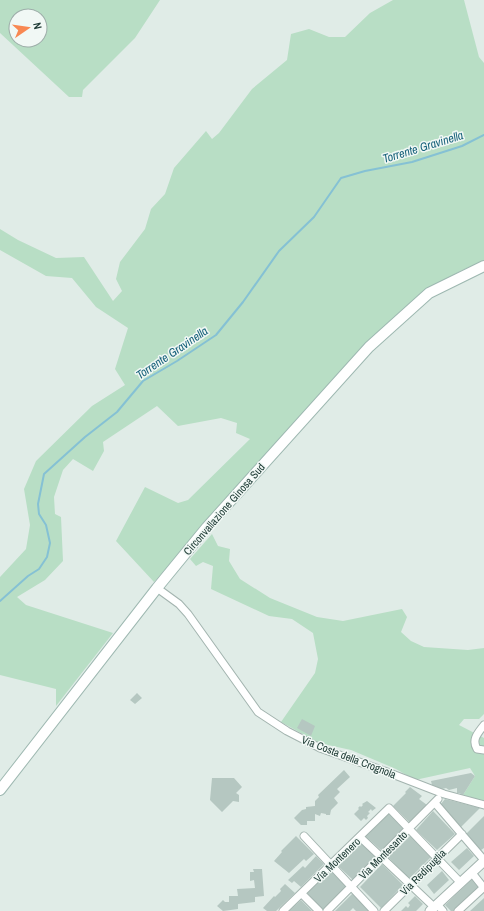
<svg xmlns="http://www.w3.org/2000/svg" width="484" height="911" font-family="'Archivo Narrow',sans-serif">
<style>
.green{fill:#b8dec5;fill-rule:evenodd}
.lines{fill:none;stroke-linecap:round;stroke-linejoin:round}
.stream{stroke:#85c1d4;stroke-width:2}
.building{fill:#b5c7c1}
.minor-casing{stroke:#a3b4af;stroke-width:9}
.tertiary-casing{stroke:#a3b4af;stroke-width:11}
.secondary-casing{stroke:#9eb8b1;stroke-width:12}
.minor{stroke:#fff;stroke-width:7}
.tertiary{stroke:#fff;stroke-width:9}
.secondary{stroke:#fff;stroke-width:10}
.labels{text-anchor:middle;stroke-width:3;stroke-linejoin:round;paint-order:stroke}
.street-label{font-size:11px;fill:#203d37;stroke:#f1f8f5}
.water-label{font-size:12px;font-style:italic;fill:#18627b;stroke:#f1f8f5}
</style>
<rect width="100%" height="100%" fill="#e0ece7"/>
<path class="green" d="M0 0H160L135 38 83 90 82 97H69L0 33ZM16 16H40V40H16Z
M393 0H464L479 57 484 63V261L460 271 420 296 366 346 154 582 116 541 145 487 178 503 188 500 250 439 236 433 237 423 221 418 178 426 157 406 103 442 104 451 93 471 73 459 63 470 54 497 55 514 61 517 63 561 45 580 17 597 26 605 113 633 56 706V689L0 675V577L26 549 30 525 24 489 36 461 92 406 125 385 115 369 128 328 96 307 72 278 46 276 0 250V229L18 240 56 258 84 257 113 301 122 291 116 279 120 262 145 229 151 209 165 194 174 168 206 131 212 139 219 133 252 89 287 60 291 34 309 29 329 37H345L370 13Z
M212 534 218 546 230 549 229 561 240 579 270 598 317 617 343 621 402 609 407 617 401 632 411 641 424 647 468 650 484 648V714L479 719H464L459 725 484 738V802L463 795 475 776 470 768 415 780 396 769 351 750 319 743 281 722 315 673 318 659 313 633 292 619 269 616 211 589 213 566 203 562 196 566 190 559Z"/>
<g class="lines">
<path class="stream" d="M0 601 28 576 39 569 47 557 50 543 46 525 39 514 38 504 44 474 85 437 117 412 143 381 177 361 216 335 243 302 279 251 314 217 341 178 365 171 412 162 462 146 484 135"/>
</g>
<path class="building" d="M137 693 142 698 135 704 130 700Z
M302 719 315 726 311 736 297 728Z
M344 770 350 777 337 789 340 792 334 798 338 803 331 810 330 815H326V814L321 813 320 816 315 814V821H307V825H301L294 818 302 810 306 809V807L315 806V801L319 797 318 795Z
M471 773 475 776 463 795 459 793H457V788L449 790 446 788 442 789 432 785 431 781Z
M212 778H234L242 787 236 793 239 795V802L233 801 222 812 210 800Z
M410 787 422 796 419 799 427 805 410 823 393 806 406 793 405 792Z
M445 799 480 808 460 828 440 805Z
M367 801 376 808 372 811 371 809 368 812 370 813 367 816 368 818 366 820 364 818 361 821 354 814 359 809 358 808 360 806 361 807 363 805 362 804Z
M433 811 455 834 437 850 416 830Z
M387 812 404 828 382 851 364 835Z
M484 816V848L481 850 466 834Z
M411 835 432 856 409 879 388 857Z
M296 836 314 854 306 861 304 859 289 873 274 861 282 852 281 851Z
M359 840 375 857 353 880 336 864Z
M467 848 474 856 459 870 451 862Z
M316 856 324 864 301 887 294 881 292 883 288 880 303 866 305 868Z
M382 864 403 885 381 908 360 887Z
M253 869H262L264 896 255 897V902L238 904V909L223 911 217 906 223 900 225 902H229V896H238L237 889 255 888 254 880 250 881V872H254Z
M330 870 347 887 323 911 307 893Z
M442 871 449 880 434 894 427 885Z
M472 879 480 888 454 911H451L445 905Z
M285 884 295 893 276 911H267L263 908 274 896 275 897 281 891 280 889Z
M353 893 371 911H356L353 908 350 911H335Z
M415 896 423 904 416 911H401L406 906 408 908 410 905 408 903Z
M484 898V911H470Z
M301 900 312 911H289Z"/>
<g class="lines">
<g class="minor-casing">
<path id="minor" d="M157 588 179 604 188 614 258 712 287 731 320 748 387 772 444 794 484 805
M484 725C479 732 471 739 477 749L484 750
M435 803 484 860
M304 836 374 911
M360 837 434 907
M472 873 484 888
M302 894 319 911
M437 904 443 911
M283 911 389 808 460 882
M327 911 438 799
M384 911 462 834
M458 911 483 888"/>
</g>
<g class="tertiary-casing">
<path id="tertiary" d="M430 911 484 861"/>
</g>
<g class="secondary-casing">
<path id="secondary" d="M0 790 157 588 207 527 369 347 429 293 484 266"/>
</g>
<use href="#minor" class="minor"/>
<use href="#tertiary" class="tertiary"/>
<use href="#secondary" class="secondary"/>
</g>
<g class="labels">
<g class="street-label">
<text transform="translate(224 509) rotate(-49)" y="4">Circonvallazione Ginosa Sud</text>
<text transform="translate(349 757) rotate(21)" y="4">Via Costa della Crognola</text>
<text transform="translate(383 855) rotate(-45)" y="4">Via Montesanto</text>
<text transform="translate(337 860) rotate(-44)" y="4">Via Montenero</text>
<text transform="translate(423 872) rotate(-45)" y="4">Via Redipuglia</text>
</g>
<g class="water-label">
<text transform="translate(423 147) rotate(-17)" y="4">Torrente Gravinella</text>
<text transform="translate(172 353) rotate(-34)" y="4">Torrente Gravinella</text>
</g>
</g>
<g transform="translate(28 28) rotate(77)"><circle r="19" fill="#f1f8f5" stroke="#9dada9"/>
<path d="M0-3L7 15L0 10L-7 15Z" fill="#f88852"/>
<text y="-6" font-size="11" font-weight="bold" text-anchor="middle" fill="#203d37">N</text>
</g>
</svg>
